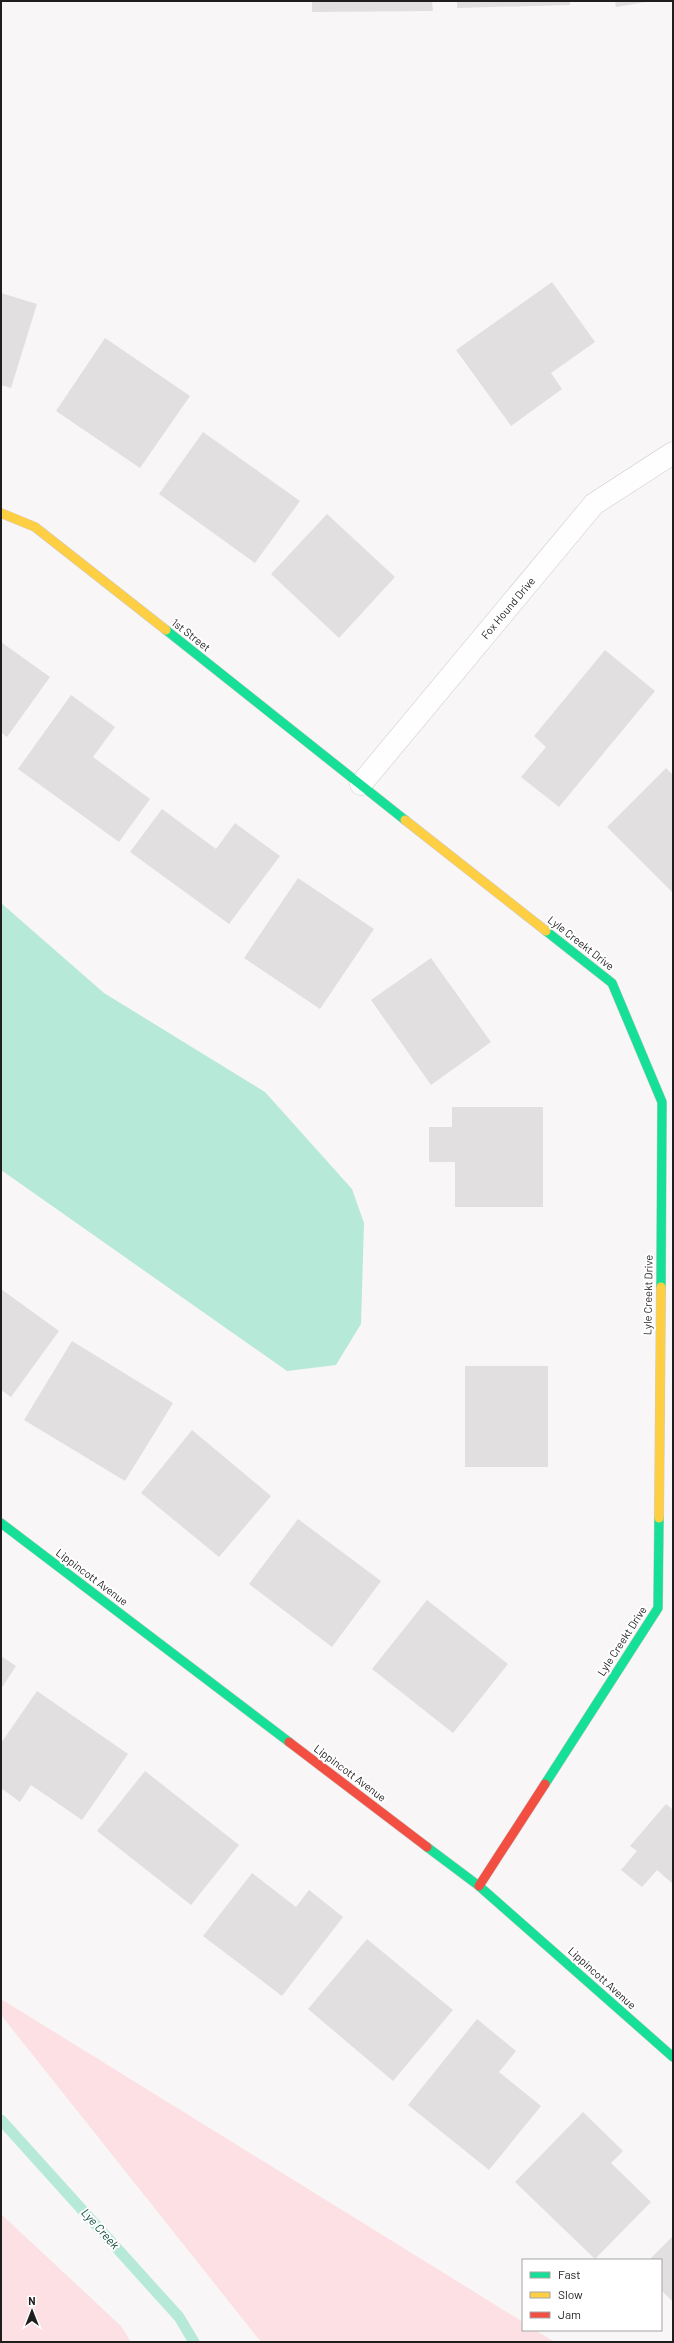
<svg xmlns="http://www.w3.org/2000/svg" width="674" height="2343" font-family="Barlow,sans-serif">
<style>
.green{fill:#fce0e3}
.water{fill:#b7e9d8}
.lines{fill:none;stroke-linecap:round;stroke-linejoin:round}
.stream{stroke:#b7e9d8;stroke-width:11}
.building{fill:#e1dfdf}
.street-casing{stroke:#ccc9ca;stroke-width:23}
.fast-casing{stroke:#ccc9ca;stroke-width:10}
.slow-casing{stroke:#ccc9ca;stroke-width:10}
.jam-casing{stroke:#ccc9ca;stroke-width:10}
.street{stroke:#fefefe;stroke-width:22}
.fast{stroke:#16e098;stroke-width:9}
.slow{stroke:#ffcf43;stroke-width:9}
.jam{stroke:#f24e42;stroke-width:9}
.labels{text-anchor:middle;stroke-width:4;stroke-linejoin:round;paint-order:stroke}
.street-label{font-size:11px;fill:#1f1d1d;stroke:#fff}
.water-label{font-size:12px;font-style:italic;fill:#0f4b3c;stroke:#fff}
</style>
<rect width="100%" height="100%" fill="#f9f6f7"/>
<path class="green" d="M1 1999 523 2322V2330H535L555 2342H261L1 2015Z
M1 2214 121 2326 131 2342H1Z"/>
<path class="water" d="M1 903 104 993 265 1092 352 1189 364 1223 361 1324 336 1365 287 1371 1 1170Z"/>
<g class="lines">
<path class="stream" d="M1 2120 179 2317 194 2342"/>
</g>
<path class="building" d="M312 1H432L433 11 312 12Z
M457 1H570V5L457 8Z
M615 1H646V2L616 7Z
M552 282 595 342 551 373 562 389 511 426 456 350Z
M1 293 37 304 11 388 1 385Z
M105 338 190 396 140 468 56 411Z
M203 432 300 501 255 563 159 494Z
M327 514 395 577 339 638 271 574Z
M1 642 50 677 7 737 1 732Z
M605 650 655 691 559 807 521 777 546 747 534 736Z
M71 695 115 727 93 757 150 799 119 842 18 769Z
M666 768 673 775V893L607 827Z
M162 809 216 849 235 823 280 856 229 924 130 852Z
M298 878 374 929 320 1009 244 958Z
M431 958 491 1042 431 1085 371 1000Z
M452 1107H543V1207H455V1162H429V1127H452Z
M1 1289 59 1331 11 1397 1 1390Z
M72 1341 173 1403 125 1481 24 1420Z
M465 1366H548V1467H465Z
M192 1430 271 1496 219 1557 141 1493Z
M298 1519 381 1581 332 1647 249 1584Z
M427 1600 508 1664 453 1733 372 1669Z
M1 1656 16 1666 1 1689Z
M37 1691 128 1754 82 1820 31 1785 20 1802 1 1788V1743Z
M145 1771 239 1845 191 1905 97 1831Z
M666 1804 673 1810V1884L657 1870 642 1887 621 1870 637 1851 630 1846Z
M252 1873 296 1907 309 1890 343 1917 282 1996 203 1936Z
M367 1939 453 2010 393 2081 308 2009Z
M477 2019 516 2051 499 2072 541 2106 489 2170 408 2105Z
M583 2112 623 2151 611 2163 651 2202 595 2259 515 2182Z
M673 2236V2302L661 2290V2260H649Z"/>
<g class="lines">
<g class="street-casing">
<path id="street" d="M361 784 594 504 673 453"/>
</g>
<g class="fast-casing">
<path id="fast" d="M166 630 405 820
M546 931 612 983 662 1102 661 1287
M1 1523 289 1742
M545 1784 658 1608 659 1518
M427 1847 479 1886 673 2057"/>
</g>
<g class="slow-casing">
<path id="slow" d="M1 513 35 527 166 630
M405 820 546 931
M659 1518 661 1287"/>
</g>
<g class="jam-casing">
<path id="jam" d="M289 1742 427 1847
M479 1886 545 1784"/>
</g>
<use href="#street" class="street"/>
<use href="#fast" class="fast"/>
<use href="#slow" class="slow"/>
<use href="#jam" class="jam"/>
</g>
<g class="labels">
<g class="street-label">
<text transform="translate(508 608) rotate(-50)" y="4">Fox Hound Drive</text>
<text transform="translate(191 635) rotate(38)" y="4">1st Street</text>
<text transform="translate(581 943) rotate(38)" y="4">Lyle Creekt Drive</text>
<text transform="translate(648 1295) rotate(-89)" y="4">Lyle Creekt Drive</text>
<text transform="translate(92 1577) rotate(37)" y="4">Lippincott Avenue</text>
<text transform="translate(622 1641) rotate(-57)" y="4">Lyle Creekt Drive</text>
<text transform="translate(350 1773) rotate(37)" y="4">Lippincott Avenue</text>
<text transform="translate(602 1978) rotate(42)" y="4">Lippincott Avenue</text>
</g>
<g class="water-label">
<text transform="translate(100 2229) rotate(48)" y="4">Lye Creek</text>
</g>
</g>
<rect width="674" height="2343" fill="none" stroke="#1f1d1d" stroke-width="4"/>
<rect x="522" y="2259" width="140" height="72" fill="#ffffff" stroke="#a5a5a5"/>
<rect x="530" y="2272" width="20" height="6" fill="#16e098" stroke="#a5a5a5"/>
<text x="558" y="2279" font-size="12" fill="#1f1d1d">Fast</text>
<rect x="530" y="2292" width="20" height="6" fill="#ffcf43" stroke="#a5a5a5"/>
<text x="558" y="2299" font-size="12" fill="#1f1d1d">Slow</text>
<rect x="530" y="2312" width="20" height="6" fill="#f24e42" stroke="#a5a5a5"/>
<text x="558" y="2319" font-size="12" fill="#1f1d1d">Jam</text>
<g transform="translate(32 2311)" stroke="#ffffff" stroke-width="3" paint-order="stroke">
<path d="M0-3L7 15L0 10L-7 15Z" fill="#1f1d1d"/>
<text y="-6" font-size="11" font-weight="bold" text-anchor="middle" fill="#1f1d1d">N</text>
</g>
</svg>
